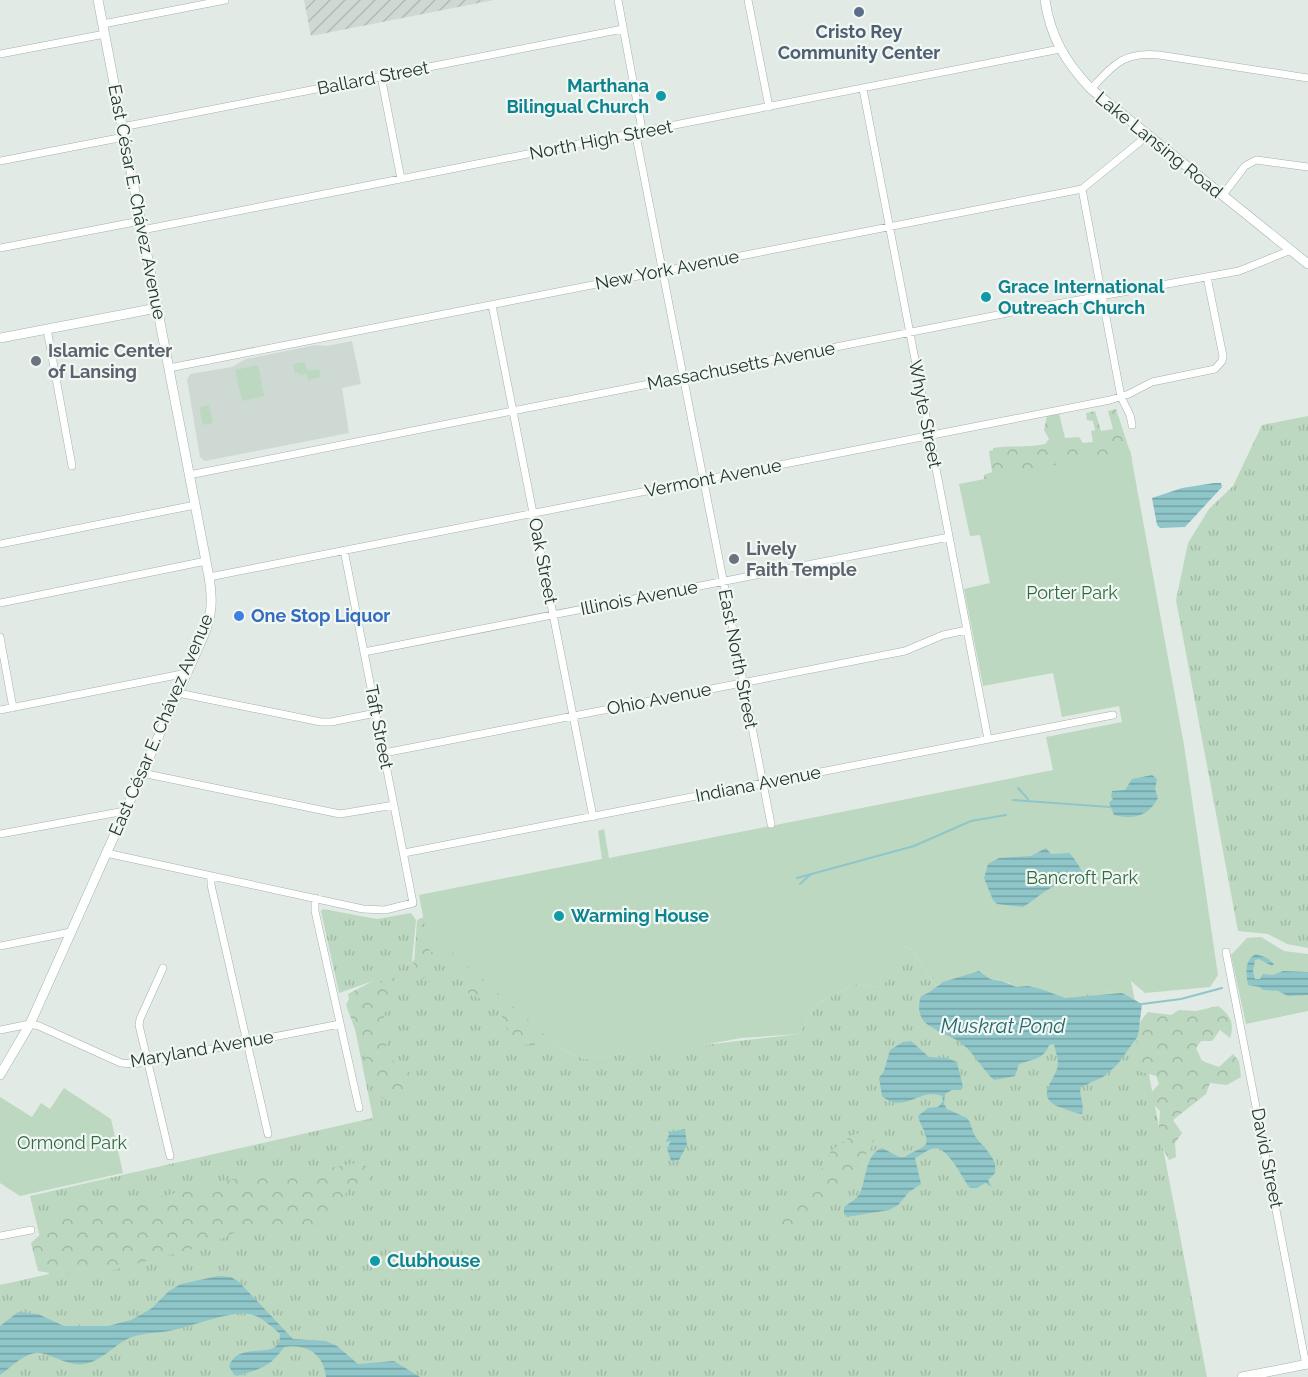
<svg xmlns="http://www.w3.org/2000/svg" width="1308" height="1377" font-family="Raleway,sans-serif">
<style>
.built{fill:#cfd9d4}
.industrial{fill:url(#industrial-furrows)}
.grass{fill:url(#grass-tufts)}
.forest{fill:url(#forest-crowns)}
.park{fill:#bcd8c1}
.water{fill:url(#water-rules)}
.lines{fill:none;stroke-linecap:round;stroke-linejoin:round}
.stream{stroke:#8fc6c9;stroke-width:2}
.street-casing{stroke:#a4b1ab;stroke-width:8}
.secondary-casing{stroke:#a1b4ab;stroke-width:10}
.street{stroke:#fff;stroke-width:7}
.secondary{stroke:#fff;stroke-width:9}
.service-dot{fill:#5c6f8a;stroke:#f1f7f3;stroke-width:2}
.culture-dot{fill:#0f9aa8;stroke:#f1f7f3;stroke-width:2}
.worship-dot{fill:#6b7280;stroke:#f1f7f3;stroke-width:2}
.shop-dot{fill:#3f7fe0;stroke:#f1f7f3;stroke-width:2}
.labels{text-anchor:middle;stroke-width:4.5;stroke-linejoin:round;paint-order:stroke}
.service-label{font-size:18px;font-weight:bold;fill:#4e5e75;stroke:#f1f7f3}
.street-label{font-size:18px;fill:#233830;stroke:#f1f7f3}
.culture-label{font-size:18px;font-weight:bold;fill:#0d838f;stroke:#f1f7f3;text-anchor:start}
.worship-label{font-size:18px;font-weight:bold;fill:#5b616d;stroke:#f1f7f3;text-anchor:start}
.park-label{font-size:18px;fill:#326a42;stroke:#f1f7f3}
.shop-label{font-size:18px;font-weight:bold;fill:#366cbe;stroke:#f1f7f3;text-anchor:start}
.water-label{font-size:20px;font-style:italic;fill:#25686d;stroke:#f1f7f3}
</style>
<defs>
<pattern id="industrial-furrows" width="10" height="10" patternUnits="userSpaceOnUse" patternTransform="scale(1.5)"><rect width="10" height="10" fill="#cfd9d4"/><path d="M-1 1l2-2M0 10L10 0M9 11l2-2" fill="none" stroke="#b1bbb6"/></pattern>
<pattern id="grass-tufts" width="24" height="20" patternUnits="userSpaceOnUse" patternTransform="scale(1.5)"><rect width="24" height="20" fill="#bcd8c1"/><path d="M3 7l-1-3M5 7V3M7 7l1-3M15 17l-1-3M17 17v-4M19 17l1-3" fill="none" stroke="#a1baa6"/></pattern>
<pattern id="forest-crowns" width="20" height="18" patternUnits="userSpaceOnUse" patternTransform="scale(1.5)"><rect width="20" height="18" fill="#bcd8c1"/><path d="M2 6a3 3 0 1 1 6 0M12 15a3 3 0 1 1 6 0" fill="none" stroke="#a1baa6"/></pattern>
<pattern id="water-rules" width="6" height="5" patternUnits="userSpaceOnUse" patternTransform="scale(1.5)"><rect width="6" height="5" fill="#8fc6c9"/><path d="M0 2.5h6" fill="none" stroke="#74a2a4"/></pattern>
</defs>
<rect width="100%" height="100%" fill="#e1eae5"/>
<path class="built" d="M352 341 361 384 342 388 349 433 205 461 200 457 187 380 190 374 232 367 246 359 315 345 327 346Z"/>
<path class="industrial" d="M304 0H494L311 36Z"/>
<path class="grass" d="M1308 416V948L1287 944 1268 934 1238 931 1176 600 1188 543 1209 509 1233 486 1262 425Z
M323 909 377 919 411 913 416 920 412 961 389 973 444 945 559 1048 584 1059 799 1034 818 1003 855 984 877 987 896 955 906 946 911 949 936 986 1131 981 1207 1377H0V1285L49 1274 30 1196 373 1118 348 994 373 981 339 993 321 911Z"/>
<path class="forest" d="M1116 409 1132 458 984 482V475L992 472 989 451 993 450V448C1011 445 1028 448 1045 444L1049 439 1044 430 1047 416 1059 414 1065 438 1079 437 1083 443 1093 442 1091 431 1095 430 1093 421 1087 420 1086 413 1095 411 1101 431 1113 429 1108 411Z
M453 904 550 1031 533 1046 514 1042 497 1006 468 993 461 971 439 951 429 957 431 970 423 979H413L417 920Z
M389 977 396 978 403 984 390 997 391 1008 385 1012 383 1026 389 1038 385 1047 388 1058 407 1068 417 1085 414 1094 381 1098 377 1085 368 1080 370 1070 346 1005 353 991 375 987Z
M1218 1006C1230 1014 1235 1024 1230 1038L1220 1030 1212 1041H1201L1196 1048 1202 1061 1219 1067 1233 1054 1239 1061 1241 1077 1227 1085 1210 1083 1206 1094 1173 1120 1182 1133 1175 1143 1176 1157 1169 1160 1158 1139 1160 1111 1147 1097 1159 1084 1156 1076 1141 1072C1141 1048 1128 1032 1148 1012L1171 1015 1179 1010 1196 1011Z
M866 1130 877 1131 871 1148 825 1204 787 1229 767 1226 768 1218 815 1182 831 1151 851 1136Z
M361 1162 368 1168 369 1181 347 1189 339 1212 320 1225 238 1231 210 1244 113 1270 56 1274 38 1271 31 1243 72 1205 148 1200 262 1172 324 1169Z"/>
<path class="park" d="M304 362 308 371 319 369 321 377 308 380 307 374 300 375 298 372 295 373 293 364Z
M258 365 264 396 242 401 235 370Z
M209 405 213 423 203 425 199 407Z
M1059 414 1069 463 1130 450 1184 745 1218 975 1210 987 1145 993 1131 981 1038 999 1028 987C1016 987 1010 983 999 980 985 977 948 979 936 986L911 949 906 946 896 955 894 977 877 987 855 984 818 1003 799 1034 741 1038 693 1047 584 1059 559 1048 444 945 430 953 419 895 602 859 598 831 604 829 609 858 1053 770 1046 737 1122 722 1119 706 1062 717 1053 673 983 686 964 589 990 583 980 535 970 536 959 484 1056 465 1047 416Z
M1261 937 1284 951 1308 954V1011L1246 1024 1231 955 1247 938Z
M64 1088 111 1119 123 1173 20 1196 0 1183V1097L32 1117 41 1103 50 1109Z"/>
<path class="water" d="M1214 483H1221L1222 487 1185 527 1160 528 1157 525 1152 498 1182 488Z
M1152 775 1157 779 1155 789 1158 798C1149 816 1133 820 1114 815L1109 803 1113 799 1111 797 1112 791 1125 790 1132 779Z
M1046 848 1051 854 1069 853C1075 858 1079 867 1084 874L1079 883C1055 878 1041 896 1023 907L997 904 993 900 984 878 988 864 999 858 1031 856Z
M1256 954 1267 958 1274 964 1272 966 1259 959 1255 960 1253 971 1255 979H1260L1263 974 1273 975 1283 971 1308 972V995L1288 996 1278 991 1263 990 1260 987 1248 985C1246 973 1244 960 1256 954Z
M979 971 990 979 1002 981 1016 987 1028 986 1041 989 1065 998 1122 993 1142 1004 1138 1036 1117 1065 1103 1077 1081 1087C1078 1096 1085 1102 1082 1114 1074 1113 1066 1109 1059 1107 1032 1095 1058 1079 1058 1063 1058 1057 1055 1050 1054 1044L1049 1045C1044 1060 1032 1059 1019 1064L1015 1076 994 1080C984 1071 977 1058 967 1048 948 1029 910 1031 921 996L928 993 943 982Z
M911 1041 929 1057 947 1058 957 1062 963 1087 961 1090H952L945 1094 944 1104 947 1109 967 1118C971 1123 972 1130 975 1136 983 1148 998 1157 995 1173L988 1180 992 1187 985 1183 977 1188H970C961 1177 947 1143 931 1149 925 1151 920 1156 915 1158L921 1184 909 1192 898 1205 889 1210 847 1217 844 1214V1207C849 1203 855 1200 859 1195 867 1181 864 1155 882 1148L899 1157H905C911 1152 917 1151 923 1147 933 1141 919 1124 918 1116L928 1108 938 1107 943 1101 942 1096C919 1087 904 1115 882 1096L879 1078 884 1071 890 1050 903 1042Z
M685 1129 687 1145 679 1160 671 1161 667 1148 671 1141 666 1142 670 1132Z
M218 1276 231 1277 239 1282 293 1339 326 1341 337 1346 358 1364 394 1361 420 1377H326C324 1354 306 1343 284 1347 275 1360 268 1366 253 1371 246 1373 241 1376 234 1375L229 1366C239 1338 281 1364 280 1334 271 1326 262 1317 250 1314 232 1310 189 1327 169 1331 156 1333 144 1333 132 1337 115 1343 103 1361 84 1364 67 1367 48 1351 35 1353 22 1355 10 1368 0 1375V1326L18 1312 38 1314 64 1326H108L131 1320 142 1314 152 1308 169 1291 181 1284Z"/>
<g class="lines">
<path class="stream" d="M1018 788 1028 799
M1013 800 1110 807
M797 878 914 846 971 821 1006 815
M800 884 811 874
M1142 1004 1181 999 1222 988"/>
<g class="street-casing">
<path id="street" d="M618 0 641 124 637 141 771 824
M748 0 769 107
M103 24 225 0
M0 54 105 34
M381 76 401 179
M863 89 988 739
M1091 89C1113 65 1124 51 1159 55L1308 78
M122 127 623 29
M0 161 124 137
M1082 189 1121 397 1130 415 1132 425
M1222 196 1245 166 1256 160 1308 167
M142 230 1060 49
M0 248 140 221
M492 305 593 817
M47 329 72 466
M169 368 1082 189 1147 136
M189 475 1018 311 1239 271 1291 250
M0 544 195 505
M209 577 1110 400 1129 394 1152 382 1215 369 1222 361 1223 356 1207 277
M0 603 206 561
M0 637 13 708
M364 652 949 537
M178 693 321 722H331L376 713
M0 710 187 673
M384 753 905 651 943 635 967 630
M142 773 340 814 394 805
M0 834 125 811
M106 853 363 909 385 910 413 903 344 550
M404 853 1113 715
M211 876V885L268 1134
M315 898V911L359 1108
M0 946 71 932
M1226 952 1306 1365
M163 968 140 1019 139 1025 170 1156
M0 1030 30 1024 39 1026 121 1063 134 1064 340 1024
M0 1236 31 1230"/>
</g>
<g class="secondary-casing">
<path id="secondary" d="M1045 0C1050 36 1066 63 1091 89L1308 264
M0 338 157 308
M0 1075 30 1024 203 637C212 616 213 599 209 577L98 0
M1242 1377 1308 1364"/>
</g>
<use href="#street" class="street"/>
<use href="#secondary" class="secondary"/>
</g>
<circle class="service-dot" cx="859" cy="12" r="6"/>
<g class="culture-dot">
<circle cx="661" cy="96" r="6"/>
<circle cx="986" cy="297" r="6"/>
<circle cx="559" cy="916" r="6"/>
<circle cx="375" cy="1261" r="6"/>
</g>
<g class="worship-dot">
<circle cx="36" cy="361" r="6"/>
<circle cx="734" cy="559" r="6"/>
</g>
<circle class="shop-dot" cx="239" cy="616" r="6"/>
<g class="labels">
<g class="service-label">
<text x="859" y="38">Cristo Rey<tspan x="859" dy="21">Community Center</tspan></text>
</g>
<g class="street-label">
<text transform="translate(373 78) rotate(-11)" y="6">Ballard Street</text>
<text transform="translate(601 140) rotate(-11)" y="6">North High Street</text>
<text transform="translate(1159 145) rotate(39)" y="6">Lake Lansing Road</text>
<text transform="translate(137 202) rotate(79)" y="6">East César E. Chávez Avenue</text>
<text transform="translate(667 270) rotate(-11)" y="6">New York Avenue</text>
<text transform="translate(741 366) rotate(-11)" y="6">Massachusetts Avenue</text>
<text transform="translate(925 414) rotate(79)" y="6">Whyte Street</text>
<text transform="translate(713 478) rotate(-11)" y="6">Vermont Avenue</text>
<text transform="translate(543 561) rotate(79)" y="6">Oak Street</text>
<text transform="translate(639 598) rotate(-11)" y="6">Illinois Avenue</text>
<text transform="translate(738 659) rotate(79)" y="6">East North Street</text>
<text transform="translate(659 699) rotate(-11)" y="6">Ohio Avenue</text>
<text transform="translate(161 725) rotate(-67)" y="6">East César E. Chávez Avenue</text>
<text transform="translate(379 727) rotate(79)" y="6">Taft Street</text>
<text transform="translate(758 784) rotate(-11)" y="6">Indiana Avenue</text>
<text transform="translate(202 1049) rotate(-10)" y="6">Maryland Avenue</text>
<text transform="translate(1267 1158) rotate(79)" y="6">David Street</text>
</g>
<g class="culture-label">
<text x="649" y="92" text-anchor="end">Marthana<tspan x="649" dy="21">Bilingual Church</tspan></text>
<text x="998" y="293">Grace International<tspan x="998" dy="21">Outreach Church</tspan></text>
<text x="571" y="922">Warming House</text>
<text x="387" y="1267">Clubhouse</text>
</g>
<g class="worship-label">
<text x="48" y="357">Islamic Center<tspan x="48" dy="21">of Lansing</tspan></text>
<text x="746" y="555">Lively<tspan x="746" dy="21">Faith Temple</tspan></text>
</g>
<g class="park-label">
<text x="1072" y="599">Porter Park</text>
<text x="1082" y="884">Bancroft Park</text>
<text x="72" y="1149">Ormond Park</text>
</g>
<g class="shop-label">
<text x="251" y="622">One Stop Liquor</text>
</g>
<g class="water-label">
<text x="1003" y="1033">Muskrat Pond</text>
</g>
</g>
</svg>
